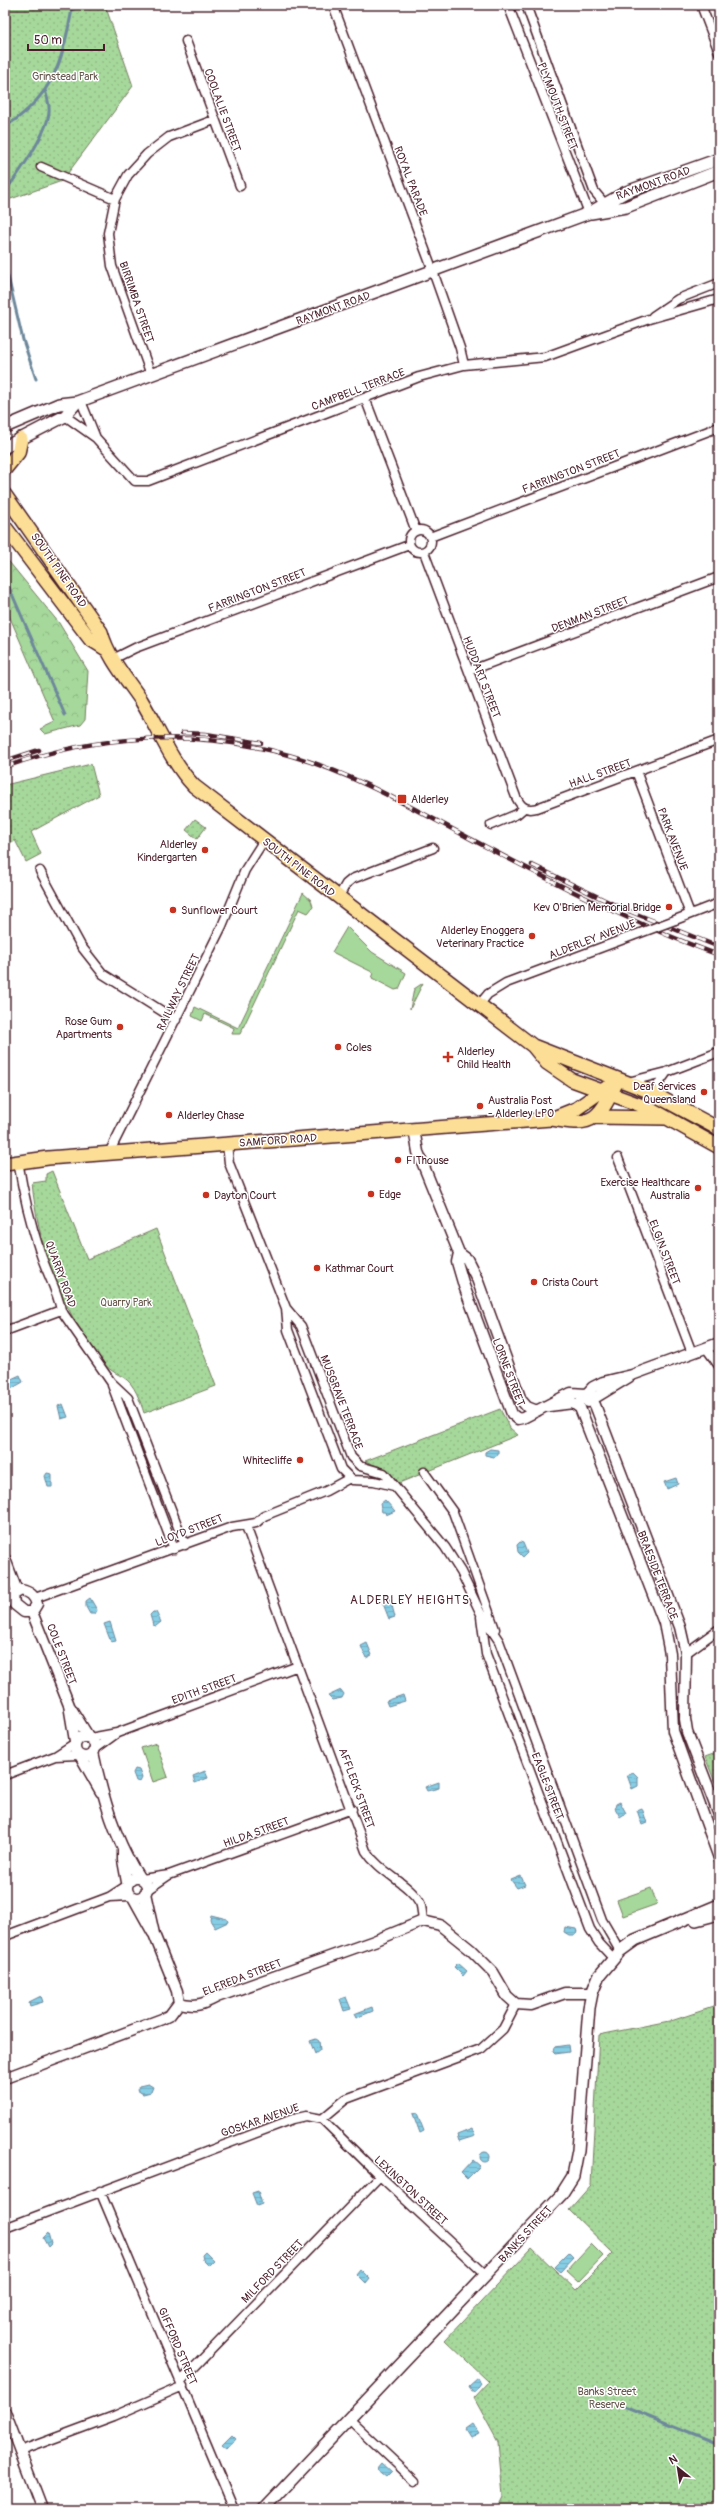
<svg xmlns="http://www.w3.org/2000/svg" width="724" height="2514" font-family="Pangolin,sans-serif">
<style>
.green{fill:#a5d89a;stroke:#787c62}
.forest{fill:url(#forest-crowns);stroke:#787c62}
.park{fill:url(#park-dots);stroke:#787c62}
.water{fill:url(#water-rules);stroke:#6d889b}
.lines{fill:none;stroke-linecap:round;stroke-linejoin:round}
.stream{stroke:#6d889b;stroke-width:3}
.minor-casing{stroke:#4a1f2b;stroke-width:11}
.tertiary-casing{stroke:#4a1f2b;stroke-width:13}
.secondary-casing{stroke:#4a1f2b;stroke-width:14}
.primary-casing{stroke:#4a1f2b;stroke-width:16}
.minor{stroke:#fff;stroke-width:8}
.tertiary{stroke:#fff;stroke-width:10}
.secondary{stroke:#fff;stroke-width:11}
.primary{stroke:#fcde96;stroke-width:13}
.rail-casing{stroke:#4a1f2b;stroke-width:4.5}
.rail{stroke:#fff;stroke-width:3;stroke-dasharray:9;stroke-linecap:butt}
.minor-bridge-casing{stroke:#4a1f2b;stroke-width:11;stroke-linecap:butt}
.minor-bridge{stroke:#fff;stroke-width:8}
.poi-dot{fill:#c8321e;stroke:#fff;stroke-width:1.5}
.labels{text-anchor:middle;stroke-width:3;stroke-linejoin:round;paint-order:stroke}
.park-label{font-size:11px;fill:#65564c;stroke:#fff}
.street-label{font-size:11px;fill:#4a1f2b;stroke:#fff}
.poi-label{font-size:11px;fill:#4a1f2b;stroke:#fff;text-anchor:start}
.neighbourhood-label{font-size:12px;letter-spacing:1px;fill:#4a1f2b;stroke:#fff}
</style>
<defs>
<pattern id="forest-crowns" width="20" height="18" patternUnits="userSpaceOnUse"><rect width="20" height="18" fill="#a5d89a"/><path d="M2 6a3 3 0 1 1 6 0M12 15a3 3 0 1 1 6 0" fill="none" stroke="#90b985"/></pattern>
<pattern id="park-dots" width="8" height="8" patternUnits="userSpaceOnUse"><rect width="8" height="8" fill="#a5d89a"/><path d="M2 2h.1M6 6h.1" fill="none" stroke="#90b985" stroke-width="1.8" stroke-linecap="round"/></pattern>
<pattern id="water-rules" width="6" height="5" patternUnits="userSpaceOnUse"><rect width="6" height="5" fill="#85cee6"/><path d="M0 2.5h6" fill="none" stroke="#74b0c5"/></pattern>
</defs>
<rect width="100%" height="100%" fill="#fff"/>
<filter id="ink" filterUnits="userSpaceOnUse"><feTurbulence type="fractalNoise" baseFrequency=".025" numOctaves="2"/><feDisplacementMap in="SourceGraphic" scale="8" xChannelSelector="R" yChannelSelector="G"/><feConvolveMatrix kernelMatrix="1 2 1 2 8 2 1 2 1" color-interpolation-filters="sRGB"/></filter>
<g filter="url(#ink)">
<path class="green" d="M303 893 311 900 313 907 308 913 299 909 240 1034H232L234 1028 205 1014 202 1021 192 1016 195 1007 238 1028Z
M347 927 372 952 406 973 399 989 395 990 372 978 374 973 332 952Z
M423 983 410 1009 414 989Z
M156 1743 168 1777 153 1782 141 1748Z
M651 1888 657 1904 623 1916 617 1900Z
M591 2244 603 2256 578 2282 566 2271Z"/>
<path class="forest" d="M5 557 59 623 88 671 85 719 80 725 45 734 40 729 55 722 5 606Z"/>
<path class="park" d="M5 5H105L133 86 62 181 5 201Z
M91 764 99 795 31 832 41 854 26 862 15 840 5 846V785Z
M195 819 206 827 197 839 186 830Z
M52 1171 87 1259 156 1229 216 1386 144 1413C140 1401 135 1384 123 1377 111 1371 107 1368 98 1356 60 1306 38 1245 32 1183L46 1181V1174Z
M500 1409 510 1428 518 1435 399 1483 387 1470 365 1461Z
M719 1752V1792L705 1757Z
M719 2005V2509H497L503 2497 498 2442 474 2398 489 2382 445 2340 532 2248 576 2290 613 2253 569 2210 591 2185 599 2035 674 2020Z"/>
<path class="water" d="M20 1375 23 1382 11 1389 7 1381Z
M63 1404 68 1417 61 1419 58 1406Z
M490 1449 498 1450V1455L494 1457 485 1455V1452Z
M47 1473 52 1474V1487H48L45 1476Z
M676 1478 678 1484 667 1489 664 1482Z
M385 1500 395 1511 386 1515 385 1512H382L380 1504Z
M520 1542 523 1543 527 1553 523 1557 518 1552 517 1545Z
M90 1598 97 1610 95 1614H90L86 1607V1601Z
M390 1598 395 1617 389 1619 382 1601Z
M153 1612H156L161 1622 156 1626 153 1625 150 1615Z
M110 1622 116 1641 111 1642 104 1624Z
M367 1643 372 1655 366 1658 361 1646Z
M341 1690 344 1694 342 1698 332 1700 328 1696Z
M403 1695 405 1701 388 1706 386 1701Z
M135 1769 139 1770 142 1778 140 1782 136 1781 133 1773Z
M205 1771 208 1778 195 1783 193 1776Z
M633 1772 638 1777V1786L632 1789 627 1775Z
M439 1782V1788L427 1791 425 1787Z
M620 1802 626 1813 620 1817 615 1808 616 1804Z
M642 1808 647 1823 642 1825 637 1810Z
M521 1876 525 1885 517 1888 511 1880Z
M211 1915 227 1919 228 1922 215 1928 210 1920Z
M565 1927 576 1929 577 1932 575 1935H569L564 1932Z
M458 1963 467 1971 463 1976 454 1967Z
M41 1996 43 2002 30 2006 29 2002Z
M346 1997 351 2009 344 2011 340 1999Z
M372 2007 373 2011 356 2018 354 2014Z
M316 2039 319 2041 320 2050 315 2054 310 2041Z
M568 2045 569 2052 555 2054 553 2052 554 2047Z
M148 2084 153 2087 151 2092 143 2094 137 2090 139 2086Z
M417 2113 424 2131 420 2133 413 2114Z
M472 2129 475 2136 459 2141 457 2135Z
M480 2157a5 5 0 1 1 10 0a5 5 0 1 1-10 0Z
M473 2160 480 2166 467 2179 461 2173Z
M258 2191 262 2204 257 2206 252 2193Z
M48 2233 51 2244 48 2247 43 2238Z
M205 2252 214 2261 209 2266 203 2260 202 2255Z
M569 2252 574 2257 560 2272 554 2267Z
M360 2269 370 2279 366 2284 356 2274Z
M478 2378 481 2384 476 2391 472 2392 469 2386Z
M472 2424 479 2434 470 2437 465 2429Z
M232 2435 236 2439 227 2449 222 2445Z
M381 2463 391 2472 386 2477 376 2469Z"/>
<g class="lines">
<path class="stream" d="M5 126C14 122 20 116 27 110 61 79 64 47 73 5
M5 191C18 175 48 132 49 112 50 105 47 97 45 90
M5 264 23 340 36 379
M5 578 65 715
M624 2406 719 2444"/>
<g class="minor-casing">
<path id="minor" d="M333 5 430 263 460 348 464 365
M508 5 589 213
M526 5 594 191 604 203
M701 5 719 52
M186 41 240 186
M41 167 115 199
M653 316 678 299 719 283
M151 375 112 266 108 233 115 199 128 175 147 154 169 137 214 120
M365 398 416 531
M81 401 96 438
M65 416 96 438 135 481H148L419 377 464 365 545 357 649 319 719 299
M409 541a11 11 0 1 1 22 0a11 11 0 1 1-22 0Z
M430 537 719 427
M424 552 516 797C521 807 526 811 537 808L719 740
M113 659 135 648 409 545
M469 671 719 577
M636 771 690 914
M491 825 517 814 524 808
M40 871 81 946 103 974 176 1020
M338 898 346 884 352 879 433 848
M675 920 719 903
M479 1005 488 994 506 983 632 936
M628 1082 667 1072 719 1052
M661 1097 659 1083 667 1072
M227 1144 229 1163 286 1308 288 1330 341 1469 352 1480 374 1481 394 1486
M109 1153 222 926 245 870 264 840
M618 1158 692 1353
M18 1161C23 1192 30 1222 40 1252 46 1272 57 1289 61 1310L111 1382 128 1398 185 1545
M286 1308 301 1326 351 1457 360 1466 384 1473 445 1547 461 1572 481 1614 499 1641 602 1920 620 1951
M5 1331 61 1310
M706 1348 719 1366
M112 1385 174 1549
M424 1472 453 1512 495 1629
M246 1526 366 1851C380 1873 409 1883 420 1903 422 1907 422 1915 423 1921
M35 1598 232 1527 256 1523 264 1516 326 1491 348 1479
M481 1617 486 1654 590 1929 599 1943 613 1958
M686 1653 719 1629
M90 1738 117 1733 298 1666
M95 1749 117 1733
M55 1756 78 1755
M5 1775 55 1756 75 1743
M142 1879 169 1875
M147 1890 169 1875 352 1809
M109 1897 130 1896
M5 1936 109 1897 126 1886
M322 2119 380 2176 486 2275
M100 2191 234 2509
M5 2228 293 2119 306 2116 322 2119 346 2099 481 2049 503 2029 516 2004
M181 2381 380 2176
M349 2419 415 2481
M20 2451 114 2416 183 2386"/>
</g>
<g class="tertiary-casing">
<path id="tertiary" d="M414 1129 418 1152 459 1253 467 1259 477 1279 521 1400 527 1407 537 1411
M459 1253 457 1262 464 1286 512 1414 518 1419 523 1418 571 1393 586 1394 595 1405 680 1627 686 1653 685 1719 687 1732 719 1815
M582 1399 593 1387 603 1382 632 1375 719 1343
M588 1402 629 1377
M549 1406 573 1403 580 1408 664 1623 670 1654 673 1731 719 1858
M5 1559 17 1591
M21 1590C30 1592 34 1595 37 1604L32 1612H24L14 1604 13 1595Z
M32 1612 69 1705 75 1741
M70 1707 88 1736
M75 1747a10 10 0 1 1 20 0a10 10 0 1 1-20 0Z
M93 1752C102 1795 115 1841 139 1877
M81 1757 101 1792
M123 1849V1860L127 1882
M127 1888a10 10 0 1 1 20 0a10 10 0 1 1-20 0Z
M145 1893 154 1934 177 1991 179 2003
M133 1897 153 1933
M179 2003C195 2007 202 2005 217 1997L374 1941 423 1921 440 1925 471 1950 493 1972 507 1996 516 2004 531 2005 565 1993H592
M5 2078 162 2019 170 2015 179 2003
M5 2412 42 2509"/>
</g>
<g class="secondary-casing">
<path id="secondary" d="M591 213 626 207 719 171
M5 427 59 404 77 402 589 213 626 192 719 159
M5 447 65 416 77 402
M696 1920 719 1914
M264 2509 561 2195 573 2176 578 2150 589 2008 592 1993 599 1976 620 1951 635 1940 719 1905"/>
</g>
<g class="primary-casing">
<path id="primary" d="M5 469 18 453 21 439
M5 495 101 632C108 658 126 678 141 700 158 728 171 762 194 786L533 1046 547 1063 572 1080 651 1109 719 1147
M5 527 90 639 106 649
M533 1046 646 1090 719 1129
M596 1117 665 1118
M551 1119 576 1109 606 1088
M5 1164 48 1158 551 1119C596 1128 600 1117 618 1079"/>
</g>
<use href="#minor" class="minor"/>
<use href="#tertiary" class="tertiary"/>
<use href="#secondary" class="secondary"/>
<use href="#primary" class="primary"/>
<g class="rail-casing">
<path id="rail" d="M182 733 206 734 261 743
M5 761 39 750
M5 767C96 734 198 728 292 756 354 774 412 808 469 838 551 881 632 924 719 955
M532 865 619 907 719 947"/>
</g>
<use href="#rail" class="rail"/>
<g class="minor-bridge-casing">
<path id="minor-bridge" d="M632 936 675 920"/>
</g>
<use href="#minor-bridge" class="minor-bridge"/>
</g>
</g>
<g class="poi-dot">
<rect x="397" y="794" width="10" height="10" rx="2"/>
<circle cx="205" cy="850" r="4"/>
<circle cx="669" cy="907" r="4"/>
<circle cx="173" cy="910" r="4"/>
<circle cx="532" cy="936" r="4"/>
<circle cx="120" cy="1027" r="4"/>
<circle cx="338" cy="1047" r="4"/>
<path d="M446 1051h4v4h4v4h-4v4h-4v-4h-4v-4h4z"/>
<circle cx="704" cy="1092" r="4"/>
<circle cx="480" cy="1106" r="4"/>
<circle cx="169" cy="1115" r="4"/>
<circle cx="398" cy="1160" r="4"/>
<circle cx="698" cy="1188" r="4"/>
<circle cx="371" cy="1194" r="4"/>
<circle cx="206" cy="1195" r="4"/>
<circle cx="317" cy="1268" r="4"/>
<circle cx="534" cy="1282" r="4"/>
<circle cx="300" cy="1460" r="4"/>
</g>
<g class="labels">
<g class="park-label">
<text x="65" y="80">Grinstead Park</text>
<text x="126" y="1306">Quarry Park</text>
<text x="607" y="2395">Banks Street<tspan x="607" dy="13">Reserve</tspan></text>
</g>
<g class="street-label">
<text transform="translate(558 106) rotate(69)" y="4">PLYMOUTH STREET</text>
<text transform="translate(223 110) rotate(70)" y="4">COOLALIE STREET</text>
<text transform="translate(411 181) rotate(69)" y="4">ROYAL PARADE</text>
<text transform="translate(653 183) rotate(-20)" y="4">RAYMONT ROAD</text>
<text transform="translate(137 302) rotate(71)" y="4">BIRRIMBA STREET</text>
<text transform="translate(333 308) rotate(-20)" y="4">RAYMONT ROAD</text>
<text transform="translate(358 389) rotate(-21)" y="4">CAMPBELL TERRACE</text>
<text transform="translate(571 471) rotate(-21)" y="4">FARRINGTON STREET</text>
<text transform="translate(59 570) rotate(55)" y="4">SOUTH PINE ROAD</text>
<text transform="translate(257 590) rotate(-21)" y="4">FARRINGTON STREET</text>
<text transform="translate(590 614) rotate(-21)" y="4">DENMAN STREET</text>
<text transform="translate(482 677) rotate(69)" y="4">HUDDART STREET</text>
<text transform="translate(600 773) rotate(-20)" y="4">HALL STREET</text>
<text transform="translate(673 839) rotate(69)" y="4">PARK AVENUE</text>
<text transform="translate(299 867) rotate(38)" y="4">SOUTH PINE ROAD</text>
<text transform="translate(592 939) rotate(-21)" y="4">ALDERLEY AVENUE</text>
<text transform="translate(178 992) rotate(-64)" y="4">RAILWAY STREET</text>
<text transform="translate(278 1140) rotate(-4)" y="4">SAMFORD ROAD</text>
<text transform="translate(665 1252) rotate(69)" y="4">ELGIN STREET</text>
<text transform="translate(61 1274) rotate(70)" y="4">QUARRY ROAD</text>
<text transform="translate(509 1372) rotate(69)" y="4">LORNE STREET</text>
<text transform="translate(342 1402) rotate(69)" y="4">MUSGRAVE TERRACE</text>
<text transform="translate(189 1530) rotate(-21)" y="4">LLOYD STREET</text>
<text transform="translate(658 1575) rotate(69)" y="4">BRAESIDE TERRACE</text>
<text transform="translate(62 1654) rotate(69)" y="4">COLE STREET</text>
<text transform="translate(204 1689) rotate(-20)" y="4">EDITH STREET</text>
<text transform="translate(548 1786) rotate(69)" y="4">EAGLE STREET</text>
<text transform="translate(357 1788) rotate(70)" y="4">AFFLECK STREET</text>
<text transform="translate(256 1832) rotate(-20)" y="4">HILDA STREET</text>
<text transform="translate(242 1977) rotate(-21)" y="4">ELFREDA STREET</text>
<text transform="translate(260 2120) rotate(-19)" y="4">GOSKAR AVENUE</text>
<text transform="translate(411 2190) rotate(43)" y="4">LEXINGTON STREET</text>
<text transform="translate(525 2234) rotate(-47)" y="4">BANKS STREET</text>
<text transform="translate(272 2271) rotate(-46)" y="4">MILFORD STREET</text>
<text transform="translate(178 2346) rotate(67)" y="4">GIFFORD STREET</text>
</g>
<g class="poi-label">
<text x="411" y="803">Alderley</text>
<text x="197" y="848" text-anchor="end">Alderley<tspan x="197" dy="13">Kindergarten</tspan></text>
<text x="661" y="911" text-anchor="end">Kev O'Brien Memorial Bridge</text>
<text x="181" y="914">Sunflower Court</text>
<text x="524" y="934" text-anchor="end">Alderley Enoggera<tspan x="524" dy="13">Veterinary Practice</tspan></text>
<text x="112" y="1025" text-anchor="end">Rose Gum<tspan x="112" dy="13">Apartments</tspan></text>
<text x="346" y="1051">Coles</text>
<text x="457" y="1055">Alderley<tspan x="457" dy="13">Child Health</tspan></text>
<text x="696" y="1090" text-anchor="end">Deaf Services<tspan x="696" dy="13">Queensland</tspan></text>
<text x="488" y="1104">Australia Post<tspan x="488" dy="13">- Alderley LPO</tspan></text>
<text x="177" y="1119">Alderley Chase</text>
<text x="406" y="1164">FIThouse</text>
<text x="690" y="1186" text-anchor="end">Exercise Healthcare<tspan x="690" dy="13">Australia</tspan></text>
<text x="379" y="1198">Edge</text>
<text x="214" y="1199">Dayton Court</text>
<text x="325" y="1272">Kathmar Court</text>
<text x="542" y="1286">Crista Court</text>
<text x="292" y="1464" text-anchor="end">Whitecliffe</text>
</g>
<g class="neighbourhood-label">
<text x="410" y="1604">ALDERLEY HEIGHTS</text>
</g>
</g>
<rect width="724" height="2514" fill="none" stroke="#fff" stroke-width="20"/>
<rect x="10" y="10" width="704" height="2494" fill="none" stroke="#4a1f2b" stroke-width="1.5" filter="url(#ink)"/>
<g transform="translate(678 2468) rotate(330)" stroke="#ffffff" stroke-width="3" paint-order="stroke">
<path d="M0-3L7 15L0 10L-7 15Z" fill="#4a1f2b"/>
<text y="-6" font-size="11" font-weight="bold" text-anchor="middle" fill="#4a1f2b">N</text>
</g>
<path d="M28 44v6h76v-6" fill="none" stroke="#4a1f2b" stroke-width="2"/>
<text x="34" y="44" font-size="12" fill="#4a1f2b" stroke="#ffffff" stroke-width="3" paint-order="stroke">50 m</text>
</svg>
